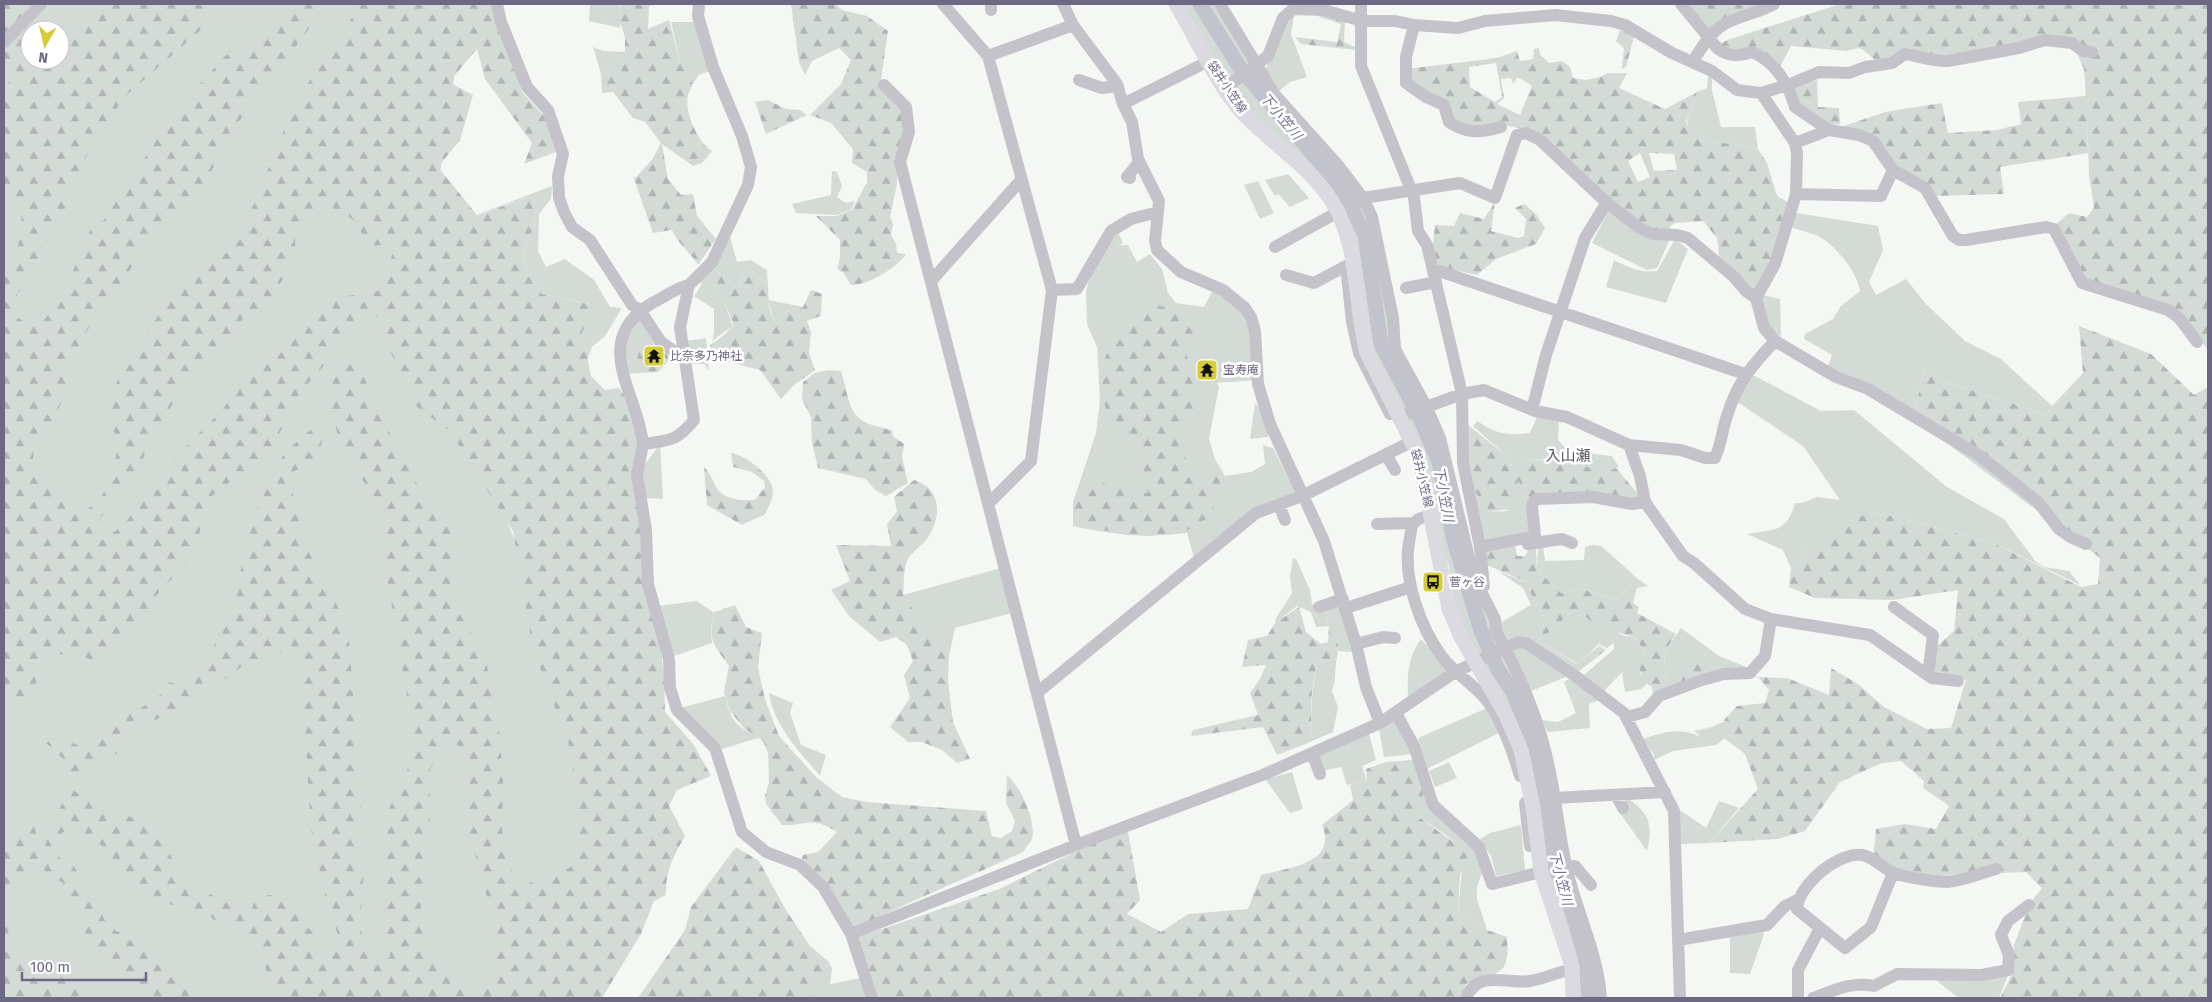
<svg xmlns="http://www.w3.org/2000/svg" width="2212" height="1002" font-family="'Fira Sans','Noto Sans JP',sans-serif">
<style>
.green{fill:#d4dbd7;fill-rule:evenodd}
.forest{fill:url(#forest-firs);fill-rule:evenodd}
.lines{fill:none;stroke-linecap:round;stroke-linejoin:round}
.river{stroke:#c3c3ce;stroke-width:15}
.minor{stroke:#c4c3ca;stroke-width:12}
.major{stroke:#dbdae1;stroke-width:15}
.labels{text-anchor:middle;stroke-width:5;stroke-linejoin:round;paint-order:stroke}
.street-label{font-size:12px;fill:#6d6883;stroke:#fff}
.poi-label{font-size:12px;fill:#6d6883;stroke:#fff;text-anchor:start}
.water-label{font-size:14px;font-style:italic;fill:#747493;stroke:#fff}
.quarter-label{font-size:15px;fill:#595668;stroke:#fff}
</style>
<defs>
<pattern id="forest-firs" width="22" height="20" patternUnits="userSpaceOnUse" patternTransform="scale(1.25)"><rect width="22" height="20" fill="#d4dbd7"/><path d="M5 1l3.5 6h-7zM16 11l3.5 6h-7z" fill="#b0b5b4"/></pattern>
</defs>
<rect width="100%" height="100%" fill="#f5f7f4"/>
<path class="green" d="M49 4H465L421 301 620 810 518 998H43L4 950V49ZM30 30H60V60H30Z
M590 4H620V28L589 21Z
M1181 4H1214L1228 26 1323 147 1370 221 1389 317 1426 411 1493 619 1540 749 1597 998H1580V972L1543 869 1536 794 1458 623 1449 566 1437 529 1426 469 1400 402 1371 355 1343 211 1241 103Z
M1295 11 1291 34 1307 77 1290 82 1279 91 1265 70 1290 15Z
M671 22H694L710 71 699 75 693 84 680 62Z
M593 47 604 51 625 52V57L601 74Z
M1708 75 1712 78V90L1721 127H1755L1758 149 1734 144 1710 142 1688 127 1687 119 1697 92 1707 88Z
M832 171 837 172 842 186 837 197 846 203 855 201 851 210 836 215 796 213 792 204 831 195Z
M1288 174 1309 198 1290 207 1278 194 1275 196 1265 180Z
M1258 181 1274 213 1260 219 1244 185Z
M552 186 551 199 539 214 538 251 546 267 565 259 594 280 610 307 622 308 605 336 592 347 587 360 582 332 589 304 542 294 526 269 523 252 535 224 533 196 478 214Z
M1611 206 1671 237 1657 268 1647 270 1592 243Z
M1790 212 1878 226 1883 250 1869 282 1876 295 1906 279 1925 303 1965 341 2001 359 2052 406 2083 373 2047 415 1938 379 1924 367 1915 412 2100 558 1903 410 1828 366 1832 355 1804 339 1805 334 1833 319 1841 306 1860 291C1858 274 1839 251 1826 241 1816 233 1797 230 1786 225Z
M1118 232 1123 243 1118 245H1128L1137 262 1150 254 1162 269 1168 293 1176 303 1204 307 1213 290 1248 312 1258 380 1217 383 1219 387 1209 439 1215 459 1225 476 1251 472 1265 464 1263 445 1273 448 1298 497 1254 509 1194 558 1187 533C1144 538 1115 535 1073 526V502L1096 433 1100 401 1097 347 1087 324 1086 291 1093 267Z
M729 233 737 262 751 260 767 270 768 286 745 268 738 288 714 269Z
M1675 239 1688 249 1666 303 1606 287 1614 260C1627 267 1642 273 1657 271Z
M702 284 724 301 733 326 712 341 714 333V309L694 296Z
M1762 295 1780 299 1781 337 1769 328 1759 300Z
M768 300 803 307 786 312 774 321Z
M637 321H644L665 349 668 361 658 372 622 374 625 343Z
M706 338 709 370 704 364H688L685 341Z
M1751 374 1821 411 1854 410 1947 487 2004 519 2036 562 2045 567 2069 571 2080 585 1993 543 1892 516 1870 513 1808 548 1791 568 1783 550 1747 534C1774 529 1787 533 1795 503H1802L1817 497 1840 500 1803 446 1736 401Z
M1255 403 1261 409 1269 433 1268 437 1250 439Z
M1537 417 1559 418 1558 440 1568 451 1612 456 1619 467 1597 474 1568 456 1524 461 1519 478 1528 498 1531 534 1482 542 1473 488 1489 512 1507 511 1518 478 1507 456 1473 426 1477 421C1497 434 1506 436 1530 433Z
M660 444 663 499 645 498 637 475Z
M1592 545 1601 546 1637 578 1618 600 1581 589 1561 593 1537 570 1538 546H1543L1545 561 1584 560 1585 547Z
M1293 558 1296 559 1310 590 1312 604 1319 607 1339 605 1352 652 1338 651 1339 635 1326 609 1329 626 1316 627 1311 612 1297 606 1275 623 1276 618 1292 593 1290 576Z
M1001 568 1012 613 955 628 949 656 903 597V595Z
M1498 571 1525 582 1545 618 1540 640 1575 609 1622 635 1637 639 1646 655 1640 673 1647 684 1641 689 1625 692 1622 672 1604 691 1584 675 1614 649V643L1607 648 1599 644 1578 664 1539 641 1535 645 1508 647 1498 624 1531 605 1523 588Z
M697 601 714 613 711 627 712 643 674 656 657 606Z
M1681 628 1719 656 1749 668 1666 682 1664 653Z
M1421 639 1448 669 1383 721 1382 715 1408 696C1407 675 1408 656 1421 639Z
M1519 645 1566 677 1531 691 1510 650Z
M1337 658C1334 670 1337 679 1332 691L1338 707 1333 732 1303 745 1312 734C1310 709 1312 686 1318 661Z
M1569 679 1602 699 1589 704 1590 728 1548 732 1541 720 1558 722 1576 713 1564 682Z
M769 693 793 703 790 713 801 745 826 755 820 776C799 751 774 726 769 693Z
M725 696C732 723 736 727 761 737L719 750 680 708Z
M1487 708 1501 732 1427 769 1418 738Z
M1395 719 1413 754 1384 757 1379 729Z
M1725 721 1733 732 1716 745 1673 751 1654 760V755L1643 739C1664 732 1679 727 1701 737L1694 731 1712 727Z
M1369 734 1376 760 1362 766 1367 781 1347 785 1341 767 1322 771 1317 756Z
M1449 762 1457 778 1435 787 1429 771Z
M1292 772 1303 809 1290 813 1265 779Z
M1427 785 1433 805 1480 852 1483 870 1477 887V899L1487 930 1458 910 1464 852 1446 835 1419 817 1421 797Z
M1627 798C1650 813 1653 825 1647 851L1619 812Z
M1719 801 1739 808 1709 843 1681 844 1677 808 1706 828Z
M1521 825 1525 870 1496 876 1491 856 1480 839 1490 833Z
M1760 930 1764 934 1750 974 1730 973V933Z
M829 962 832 969 830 984 861 978 867 998H813L810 991Z
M2009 973 1999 998H1958L1930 975Z"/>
<path class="forest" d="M4 4H35L4 35Z
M106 4H203L205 11 202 29 122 99 103 133 91 145 60 221 43 246 32 275 17 294 16 317 36 328 52 311 73 271 93 223 103 221 175 112 225 56 273 31 290 9 288 4H328L227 137 216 163 202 186 183 210 148 242 132 266 118 292 106 301 82 339 73 359 62 401 50 427 38 430 30 475 54 488 84 511 99 502 110 478 120 441 104 416 119 377 160 313 192 278 233 248 255 202 294 104 361 4H493L522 92 545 117 556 152 524 164 532 143 485 79 477 49 449 82 473 95 460 140 438 167 477 215 533 196 535 224 523 252 526 269 542 294 589 304 596 311 582 332 591 376 605 390 619 388 635 411 646 530 664 676 665 712 694 745 711 776 677 790 669 806 685 836C674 855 665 871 666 895L654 901 641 934 602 998H278L267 978 263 950 199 910 158 902 126 882 111 864 101 845 63 832 48 850 45 845 64 798 73 790 98 806 158 826 179 875 223 902 252 909 255 899 273 894 291 898 298 917 317 937 312 948 327 951 340 941 326 900 311 830 301 666 291 650 248 662 197 700 136 729H131L121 751 80 773 62 779 71 766 46 743 59 736 89 751 117 721 122 710 135 712 160 695 167 697 171 694 168 690 169 682 181 685 183 680 181 676 195 675 190 671 193 665 198 668 211 653 237 599 239 577 254 514 285 452 315 426 324 432 318 458 288 475 308 551 348 626 361 805 355 858 364 869 360 927 371 961 390 958 386 921 387 813 416 751 387 576 383 511 342 449 328 401 338 361 353 353 387 428 427 502 452 532 457 562 451 598 486 660 499 731 503 779 502 830 516 888 571 867 581 851 571 751 533 649 513 531 450 431 416 406 391 352 381 317 379 297 377 316 344 342 300 393 270 451 204 502 197 552 152 600 144 621 110 655 95 662 73 651 48 658 30 695 16 700 4 695V265L16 253 22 230 21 208 4 183V97L12 74 4 68V54L39 16 44 30H30V60H60V47L84 28ZM327 206C351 215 359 221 366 246L382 245 393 253 378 291 340 297 305 324 279 355 262 363 221 411 165 468 124 525 101 541 95 535 100 518 137 481 145 452 189 375 215 352 250 310 259 314 296 260 295 241ZM448 741 468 750 467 826 496 929V986H473L455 973 427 961 424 956 425 927 420 915 430 830V769Z
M621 4H663L649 6 648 29 669 20 680 62 693 84C692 87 689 91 688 95 684 112 698 143 712 151L702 163 693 166 662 144 668 179 681 195 693 194 697 216 716 239 698 265C690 252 678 244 672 230L653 233 634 179 652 160 661 143 645 122 633 118 613 92 602 93 601 74 625 57V37L619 19Z
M791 4H835L842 10 867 16 888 31 880 87 903 110 907 134 897 165V184L890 217 893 224 891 235 896 244 897 253 906 254C898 267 867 286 851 285L843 272 837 269 840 257V240L816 216H836L852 210 867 182V172L852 163 853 149 831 123 810 115 841 84 851 60 839 48 812 61 805 75 799 62Z
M1684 4H1767L1708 36Z
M1840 4H2208V349L2169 310 2082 283 2055 225 2069 213 2087 217 2094 208 2089 175 2087 112 2088 153 2000 167 2004 194 1932 196 1893 170 1876 143 1841 127 1885 112 1942 103 1948 133 1997 130 2021 124 2018 102 2086 96 2084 69 2072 43 2046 40 1984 57 1920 56 1879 63 1863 50 1858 48 1847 51 1791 46 1777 72 1762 56 1716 47 1727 40Z
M1317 13 1345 21 1344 42 1355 47 1356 50 1301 44 1295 37 1337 42 1341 25C1332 19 1325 21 1317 15Z
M1620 30 1632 34 1634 37 1626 67 1622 69 1624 48 1616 41Z
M1539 48 1540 55 1549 63 1562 61 1570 67 1573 78 1586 80 1600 77 1608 73H1627L1619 88 1665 109 1697 92 1686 121 1688 127 1710 142 1734 144 1758 149 1767 163 1777 196 1791 204 1757 296 1720 265 1717 238 1703 221 1674 223 1664 234 1641 228 1527 130 1499 124 1470 128 1455 121 1413 82 1406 69 1497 58 1517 51 1520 61 1533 59 1534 49ZM1496 63 1502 97 1495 102 1470 87 1469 67ZM1518 77 1532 86 1520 115 1497 104 1504 98 1501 79 1511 78 1513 84ZM1640 153 1650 177 1638 182 1628 161ZM1649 153 1674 154 1677 170 1654 171Z
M1817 80 1818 107 1839 108 1840 124 1830 125 1796 103 1794 87Z
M768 100 786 109 800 110 807 115 766 134 755 102Z
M1495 202 1491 231 1518 238 1524 236 1526 219 1515 208 1524 204 1536 214 1545 228 1536 244 1496 259 1477 275 1440 267 1432 254 1435 225 1454 226 1460 213 1484 219Z
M745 268 768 286 769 307 774 321 786 312 803 307 811 290 822 294 821 316 807 321 811 332 809 353 815 370 794 385 781 399 760 370 713 358 710 345 723 336 734 325 724 301 700 283 706 273 714 269 738 288Z
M1151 304 1173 309 1196 323 1187 355 1197 405 1194 413 1183 428 1188 478 1223 472 1211 516 1186 531 1150 536 1127 535 1089 527 1073 526V502L1080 485 1093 478 1115 488 1148 493 1141 457 1107 417 1102 387 1106 355 1118 342 1132 314Z
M2079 326 2151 354 2194 395 2208 387V998H2000L2013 972 2014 945 2029 905 2042 888 2026 872 1893 878 1873 861 1876 829 1905 824 1936 829 1949 806 1923 788 1924 781 1901 761 1882 763 1840 782 1805 831 1778 839 1709 843 1758 789 1745 754 1724 738 1733 732 1724 720 1737 706 1765 703 1769 690 1758 677 1787 678 1829 695 1831 668 1858 684 1884 707 1927 729 1951 728 1966 680 1933 672 1937 646 1954 631 1958 590 1892 600 1815 598 1789 587 1791 568 1808 548 1843 523 1870 513 1892 516 1993 543 2081 587 2098 584 2100 558 1915 412 1924 367 1938 379 2047 415 2083 373Z
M646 342 648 347 647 362 653 364 659 363 662 357 657 342 665 349 669 359 658 372 638 371 635 367 641 345Z
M828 370 841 371C853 412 847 421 892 430L893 436 904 444 902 457 908 483 886 496 875 490 866 479 818 468 812 443 811 417 802 399 803 382 815 373Z
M1464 422 1507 456 1518 477 1523 461 1567 457 1600 473 1616 468 1645 502 1528 498 1518 481 1508 509 1489 512 1474 490 1468 488Z
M731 453C745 455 773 475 773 492 773 499 768 508 765 514L742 525 707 505 704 467C713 476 712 482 718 490 726 500 744 501 755 500L765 487 764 481 752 472 733 467Z
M914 480C941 488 942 515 929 536 924 545 913 550 908 559 903 568 904 587 903 597L935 635 949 656 948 681 953 722 970 759 957 763 942 750 922 742H908L890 727 910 698 904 675 913 661 907 645 896 637 880 642 849 616 831 590 850 581 836 545 891 546 887 524 897 512 894 497Z
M1515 544 1517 556H1525L1530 547 1536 548 1537 570 1561 593 1581 589 1618 600 1637 578 1648 586 1637 588 1633 603 1639 607 1637 613 1676 634 1664 653 1666 682 1698 663 1716 672 1653 701 1652 687C1642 681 1640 674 1639 663L1646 655 1637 639 1595 624 1575 609 1539 641 1577 664 1599 646 1606 650 1579 671 1535 645 1539 641 1545 618 1524 581 1487 565V550Z
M735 605 746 627 762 633 758 668 765 699 779 736 816 777 842 797 866 802 986 811 992 836 1001 838 1012 831 1015 821 1006 803 1007 775C1020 786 1037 821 1032 839 1030 843 1025 848 1023 852 966 879 907 902 851 931L800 865 803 855 818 852 837 832C810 815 809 826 782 825L766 804 765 795 769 783 768 753 763 741 744 728 730 711 724 692 729 666C713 644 708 641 714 612Z
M1299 607 1306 632 1321 644 1328 642 1329 626 1326 608 1330 607 1339 635 1337 658 1318 661C1311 686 1310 709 1312 734L1303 745 1277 755 1263 727 1191 736 1193 730 1258 715 1250 693 1260 679 1266 665 1242 667 1248 640 1267 636 1275 623Z
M1412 760 1424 787 1419 817 1460 847 1468 857 1460 875 1458 910 1487 930 1507 937C1510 976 1499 972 1466 984L1460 998H872L853 939 999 889 1127 826 1140 900 1127 914 1161 932 1188 914 1248 909 1261 875C1288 868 1338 864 1322 825L1353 800 1350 785 1367 781 1366 769 1386 762Z
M34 822 39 850 71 862 93 895 107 925 137 944 175 981 202 998H153L87 945 79 908 63 883 37 866 7 889 4 913V847L13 842Z
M736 847 759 861 786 910 810 946 829 962 812 989 815 998H638L685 930 691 907Z
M4 913 10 940 29 958 59 970 86 998H4Z"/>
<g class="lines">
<path class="river" d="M1200 4 1240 68 1340 186 1365 235 1381 344 1420 418 1439 462 1453 537 1480 628 1498 670 1513 692 1539 760 1556 869 1569 901 1585 956 1589 998"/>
<path class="minor" d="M497 4 501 22 527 87 548 110 563 154 558 176 559 198 564 212 572 227 590 240 632 305 640 310 661 342 685 359
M699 4 698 16 713 67 742 136 751 167 748 185 712 262 689 285 680 327 694 420C676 442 670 440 643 444L637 475 646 530 648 584 669 659 670 688 677 710 715 748 742 832 766 852 800 865 823 887 851 934 872 998
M943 4 988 56 1052 290 1031 461 989 503
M991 4V10
M1063 4 1073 25 1117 84 1123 104 1132 122 1138 159 1159 201 1155 241 1157 250 1181 272 1223 290 1245 308 1251 317 1255 331 1258 384 1270 424 1324 541 1356 644 1366 687 1380 723
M1220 4 1275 95 1337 164 1363 198 1372 217 1393 318 1395 349 1426 406 1440 438 1474 578 1495 619 1496 631C1516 668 1535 709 1545 750 1556 791 1558 833 1568 874 1578 915 1598 954 1601 998
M1361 4V66L1414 197 1418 231 1427 245 1462 394 1463 463 1480 547 1484 586 1478 588
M1681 4 1718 49C1729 57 1739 56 1752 52 1776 62 1788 83 1795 107L1829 130 1859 135 1873 141 1893 170 1925 188 1953 236 1959 240H1966L2046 227 2054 229 2082 283 2168 310 2179 318 2197 342
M1414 25 1406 57V83L1426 97 1444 105 1449 122C1467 134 1480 133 1501 127
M4 42 41 4
M988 56 1073 25
M1693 61C1701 49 1708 36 1720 27 1735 16 1757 14 1774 4
M1079 80 1102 88 1118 86
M884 85 906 107 909 132 900 162 1076 845
M1225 88 1268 56 1283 18 1293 9 1324 10 1362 21H1395L1414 25 1458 28 1485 21 1555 15 1611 21 1625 25 1672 53 1712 71 1737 90 1761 93 1795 143 1797 153 1796 194 1775 264 1756 298 1764 328 1775 341 1836 377 1868 389 1980 456 2038 502 2059 529 2070 537 2086 544
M1761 93 1788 85 1819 72 1849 73 1865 67 1892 63 1905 54C1919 56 1933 62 1948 61L2019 48 2045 40 2072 43 2083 51 2092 52
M1123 104 1209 61
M1795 143 1829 130
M1130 178 1127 177 1139 162
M1796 194 1881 196 1893 170
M1275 247 1363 198 1460 183 1495 198 1517 135 1526 133 1540 140 1605 201 1638 227 1652 234 1677 235 1688 238 1734 277 1746 291 1756 298
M1353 263 1346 266 1352 322 1359 353 1390 414
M1433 269 1745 374
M1286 275 1314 283 1346 266
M932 280 1021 180
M1406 288 1436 282
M1052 290 1077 289 1111 231 1131 219 1158 212
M1532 410 1546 355 1585 238 1607 202
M1401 416 1462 394 1484 390 1535 411 1567 417 1629 445 1681 450 1705 458H1715C1722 443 1722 428 1728 413 1737 383 1754 363 1775 341
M643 444C638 392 588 340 654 302 666 296 676 288 689 285
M1629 445 1640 476 1645 502 1683 556 1694 563 1745 609 1771 619 1870 635 1932 678 1958 681
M1386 454 1395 470
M1279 505 1285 520
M1431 516C1426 517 1417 518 1414 523 1411 526 1411 533 1410 537 1401 575 1420 628 1443 658 1457 676 1479 687 1491 706 1505 728 1513 752 1520 776
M1377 524 1413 523
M1527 541 1528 544 1562 539 1572 543
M1480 547 1535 536 1532 506 1534 501 1538 499 1593 497 1632 504 1645 502
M1319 607 1343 599
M1894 607 1933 635 1928 675
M1346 608 1411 587
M1356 644 1383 637 1395 638
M1038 692 1256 513 1302 496 1413 441
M1396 713 1414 746 1433 805 1479 847 1492 884 1541 872
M1627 717 1645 712 1659 696 1702 680 1724 674 1750 673 1765 656 1771 619
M1312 753 1320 774
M1616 795 1623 808
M1554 798 1665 792
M1525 803 1530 846 1538 847
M1566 866H1575L1591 885
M1893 873 1871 927 1845 948 1797 909C1798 885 1841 848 1866 856 1875 859 1883 868 1892 872 1901 877 1937 882 1948 882 1963 881 1981 873 1996 869
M851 934 1076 845 1265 774 1380 723 1455 672 1518 642 1526 643 1574 675 1624 713 1674 811 1680 998
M1678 940 1767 925 1785 906 1797 900
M1466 998C1478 968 1510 985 1530 981 1542 979 1553 974 1565 971
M1798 998V970L1820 928
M1813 998C1833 991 1851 981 1874 986L1897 974 1982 975 2008 970 2009 955 2001 935 2008 921 2029 905"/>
<path class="major" d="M1176 4C1194 35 1218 85 1241 111 1273 146 1316 169 1338 212 1359 255 1355 307 1367 353L1419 456 1449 609 1461 637 1506 715 1521 750 1533 807 1541 872 1572 966 1573 998"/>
</g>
<defs>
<g id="temple-square" transform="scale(1.125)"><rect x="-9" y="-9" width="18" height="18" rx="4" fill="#d4cd37" stroke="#fff"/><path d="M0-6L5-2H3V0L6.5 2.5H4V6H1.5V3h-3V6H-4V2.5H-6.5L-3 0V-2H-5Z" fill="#111"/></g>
<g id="bus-square" transform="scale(1.125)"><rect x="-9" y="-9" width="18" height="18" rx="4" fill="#d4cd37" stroke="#fff"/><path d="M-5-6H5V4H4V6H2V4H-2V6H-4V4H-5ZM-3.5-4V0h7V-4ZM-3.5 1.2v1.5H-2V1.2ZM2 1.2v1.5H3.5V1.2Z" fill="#111"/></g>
</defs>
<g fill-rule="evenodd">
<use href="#temple-square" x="654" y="356"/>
<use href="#temple-square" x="1207" y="370"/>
<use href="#bus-square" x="1433" y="582"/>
</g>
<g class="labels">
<g class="street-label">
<text transform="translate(1227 87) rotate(56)" y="4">袋井小笠線</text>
<text transform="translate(1422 478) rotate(77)" y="4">袋井小笠線</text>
</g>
<g class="poi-label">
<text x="670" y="360">比奈多乃神社</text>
<text x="1223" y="374">宝寿庵</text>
<text x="1449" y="586">菅ヶ谷</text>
</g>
<g class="water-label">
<text transform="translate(1281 116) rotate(50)" y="5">下小笠川</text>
<text transform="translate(1444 494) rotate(79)" y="5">下小笠川</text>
<text transform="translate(1561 878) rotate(75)" y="5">下小笠川</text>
</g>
<g class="quarter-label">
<text x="1568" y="461">入山瀬</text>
</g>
</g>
<rect width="2212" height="1002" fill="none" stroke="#6d6883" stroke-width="10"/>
<g transform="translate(45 45) rotate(188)"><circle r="24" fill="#ffffff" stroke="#c5c3cd"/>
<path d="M0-4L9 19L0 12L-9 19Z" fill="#d4cd37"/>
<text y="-8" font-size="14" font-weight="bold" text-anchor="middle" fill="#6d6883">N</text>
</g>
<path d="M22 972v8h124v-8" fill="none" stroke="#6d6883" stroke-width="2.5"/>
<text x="30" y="972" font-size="15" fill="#6d6883" stroke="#ffffff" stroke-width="4" paint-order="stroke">100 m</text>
</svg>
